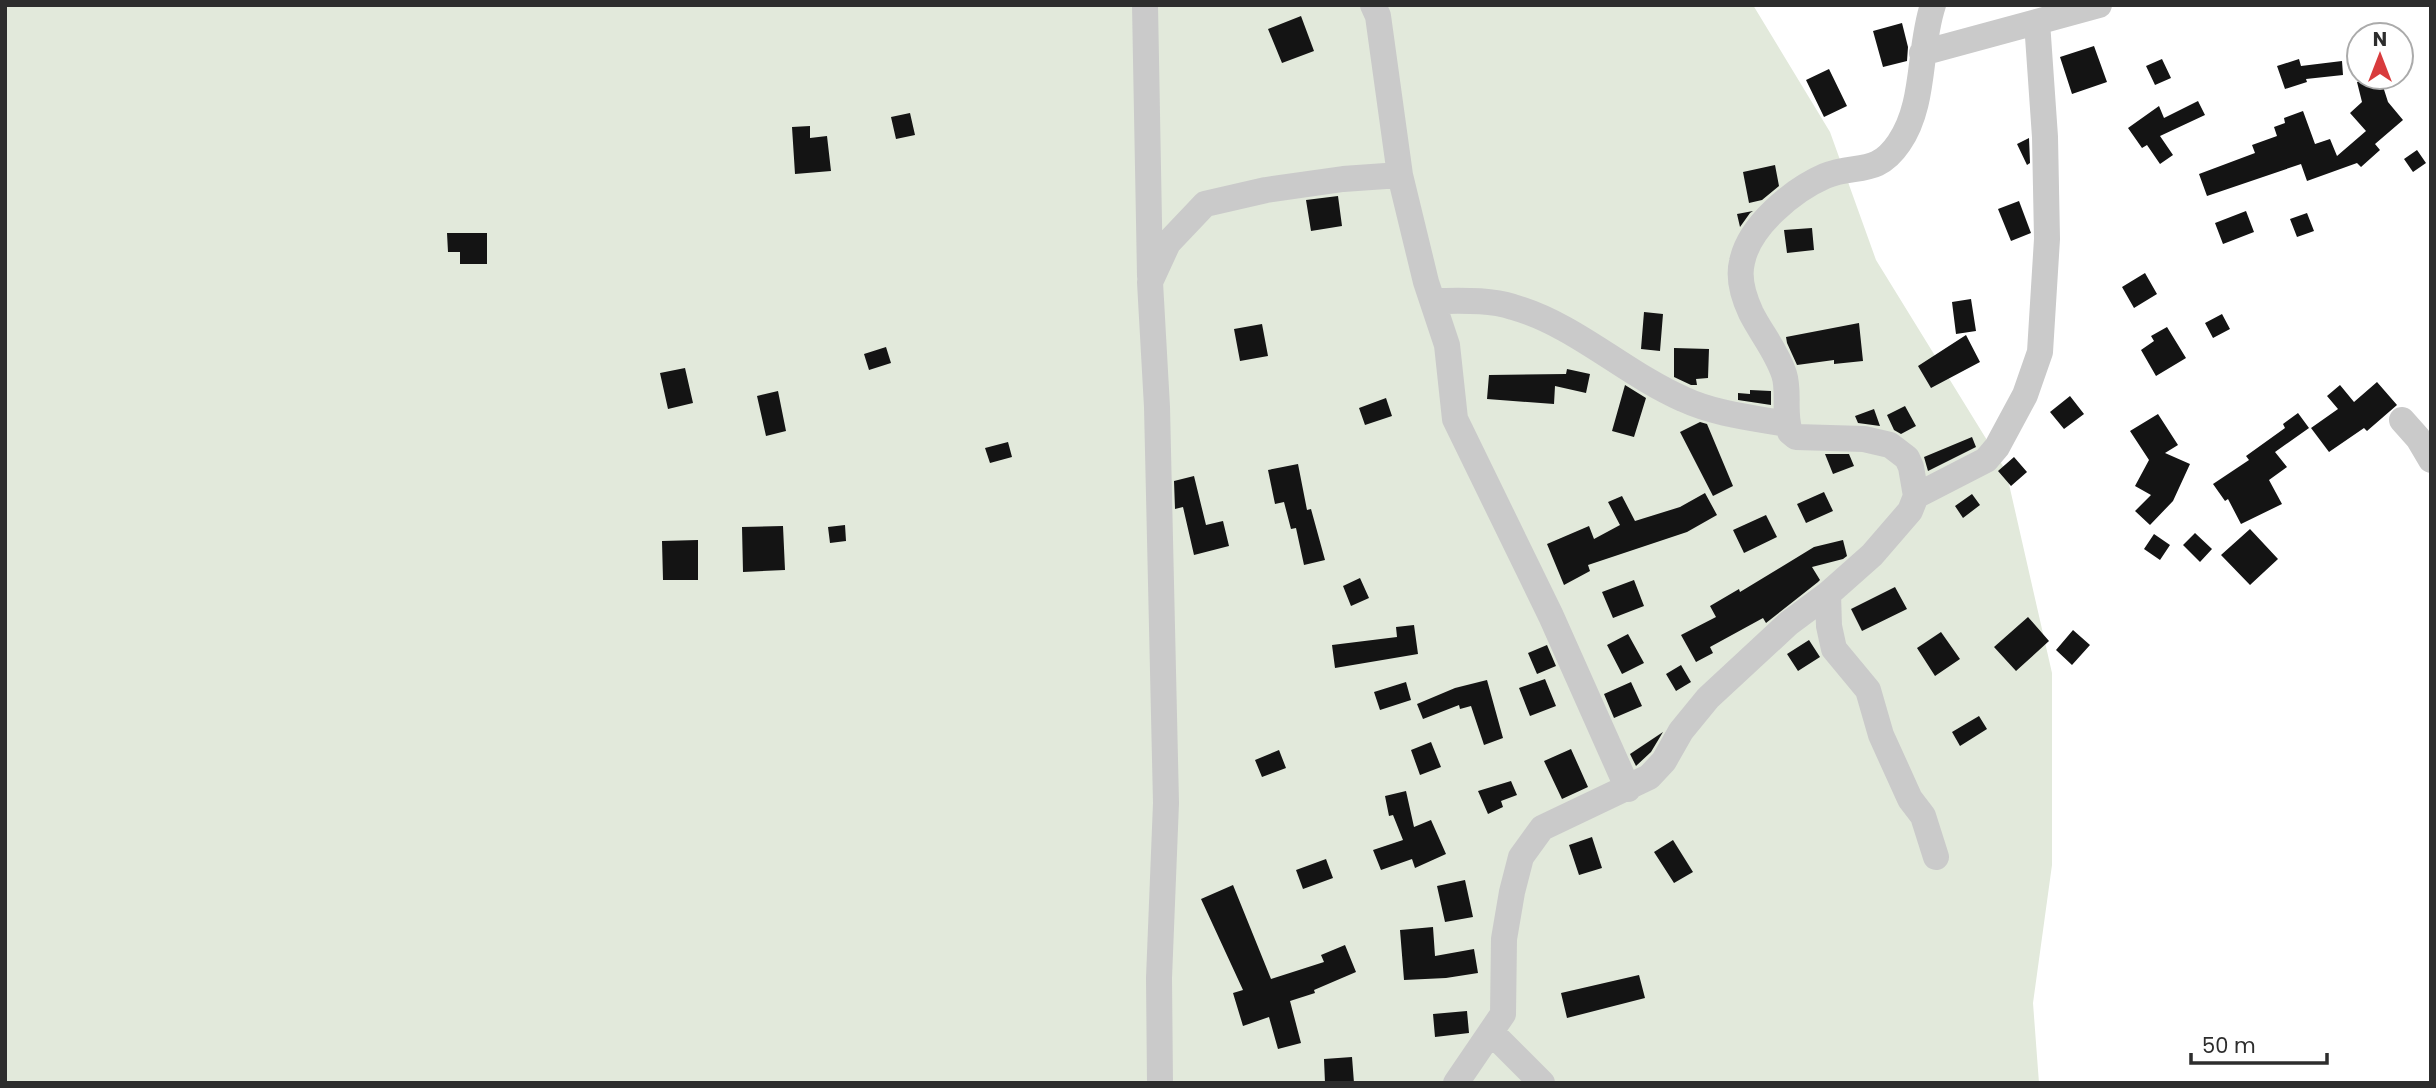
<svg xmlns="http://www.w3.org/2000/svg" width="2436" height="1088" font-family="Poppins,sans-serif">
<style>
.green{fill:#e2e9db}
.building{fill:#141414}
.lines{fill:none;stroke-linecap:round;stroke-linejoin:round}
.minor{stroke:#cacaca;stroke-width:26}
</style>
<rect width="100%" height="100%" fill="#fff"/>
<path class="green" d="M5 5H1753L1830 132 1876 260 2006 471 2052 673V865L2033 1003 2039 1083H5Z"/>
<path class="building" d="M1301 16 1314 51 1282 63 1268 29Z
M1902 23 1908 47 1907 61 1883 67 1873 31Z
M2094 46 2107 82 2072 94 2060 57Z
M2162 59 2171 78 2155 85 2146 66Z
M2299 59 2301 66 2342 61 2343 75 2306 79 2307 82 2285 89 2277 66Z
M1829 69 1847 106 1824 117 1806 80Z
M2374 77H2380L2388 102 2403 120 2375 144 2380 150 2361 167 2357 163 2307 181 2301 164 2207 196 2199 174 2255 153 2252 145 2277 136 2274 127 2285 123 2284 118 2303 111 2315 144 2330 139 2337 156 2366 131 2350 113 2362 102 2357 82Z
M2198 101 2205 115 2160 136 2173 155 2160 164 2147 145 2142 148 2128 128 2159 106 2164 118Z
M910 113 915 135 896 139 891 117Z
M810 126V138L827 136 831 171 795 174 792 127Z
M2029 138 2030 163 2027 165 2017 144Z
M2417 150 2426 163 2413 172 2404 159Z
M1775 165 1779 186 1762 200 1749 203 1743 172Z
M1338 196 1342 226 1311 231 1306 200Z
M2019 201 2031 233 2011 241 1998 209Z
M1753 211 1750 213 1740 227 1737 214Z
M2246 211 2254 232 2223 244 2215 223Z
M2307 213 2314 231 2297 237 2290 219Z
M1812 228 1814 250 1787 253 1784 230Z
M447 233H487V264H460V252H448Z
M2145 273 2157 294 2134 308 2122 287Z
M1971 299 1976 331 1956 334 1952 302Z
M1644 312 1663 314 1660 351 1641 349Z
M2222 314 2230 329 2213 338 2205 323Z
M1859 323 1863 361 1834 364V360L1797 365 1787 343 1786 337Z
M1262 324 1268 356 1240 361 1234 329Z
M2167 327 2186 358 2156 376 2141 350 2154 341 2151 336Z
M1966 335 1980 362 1931 388 1918 366Z
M886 347 891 363 869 370 864 354Z
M1674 348 1709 349 1708 378 1696 379 1697 385H1691L1674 377Z
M685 368 693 403 668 409 660 373Z
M1567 369 1590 374 1586 393 1555 386 1554 404 1487 399 1489 375 1566 374Z
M2377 382 2397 405 2367 431 2364 428 2329 452 2311 428 2338 409 2327 396 2340 385 2354 402Z
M1625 385 1646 398 1634 437 1612 431Z
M1750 390 1771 391V405L1738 400V393L1750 394Z
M778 391 786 431 766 436 757 396Z
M2070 396 2084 414 2064 429 2050 412Z
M1386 398 1392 416 1365 425 1359 408Z
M1905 406 1916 426 1901 434 1894 430 1887 415Z
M1874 409 1880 426 1858 423 1855 416Z
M2298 413 2309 428 2275 452 2287 467 2269 480 2282 504 2241 524 2228 499 2225 501 2213 484 2249 460 2246 456 2285 428 2283 424Z
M2158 414 2178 445 2165 453 2190 464 2173 501 2150 525 2135 511 2151 495 2135 486 2149 460 2130 431Z
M1700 422 1707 424 1733 486 1713 496 1680 432Z
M1972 437 1976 447 1928 471 1924 457Z
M1008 442 1012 457 990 463 985 448Z
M1825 454H1849L1854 466 1833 474Z
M2014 457 2027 472 2011 486 1998 471Z
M1298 464 1307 510 1311 509 1325 560 1304 565 1296 528 1291 529 1284 502 1275 504 1268 470Z
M1194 476 1206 525 1223 521 1229 546 1194 555 1183 507 1175 509 1174 481Z
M1824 492 1833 511 1806 523 1797 504Z
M1705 493 1717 515 1687 532 1588 565 1590 571 1564 585 1547 544 1589 526 1594 539 1620 525 1608 502 1622 496 1635 521 1680 507Z
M1972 494 1980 505 1963 518 1955 506Z
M1766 515 1777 537 1744 553 1733 530Z
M845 525 846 541 830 543 828 527Z
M783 526 785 570 743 572 742 527Z
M2250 529 2278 559 2250 585 2221 555Z
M2195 533 2212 549 2200 562 2183 545Z
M2154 534 2170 545 2160 560 2144 549Z
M698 540V580H663L662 541Z
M1843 540 1847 556 1843 559 1812 567 1820 580 1818 582 1766 623 1763 618 1710 647 1713 653 1696 662 1681 635 1716 617 1710 606 1739 589 1740 592 1814 547Z
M1360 578 1369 598 1351 606 1343 586Z
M1634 580 1644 606 1613 618 1602 592Z
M1895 587 1907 609 1862 631 1851 609Z
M2028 617 2049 641 2016 671 1994 647Z
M1414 625 1418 654 1335 668 1332 645 1397 637 1396 627Z
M2073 630 2090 645 2072 665 2056 650Z
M1941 632 1960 659 1935 676 1917 648Z
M1628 634 1644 663 1622 674 1607 645Z
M1809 640 1820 657 1798 671 1787 654Z
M1547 645 1556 666 1537 674 1528 653Z
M1681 665 1691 682 1676 691 1666 674Z
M1545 679 1556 706 1530 716 1519 688Z
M1487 680 1503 738 1484 745 1471 706 1460 709 1459 705 1423 719 1417 704 1455 688Z
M1406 682 1411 700 1380 710 1374 692Z
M1631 682 1642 706 1614 718 1604 694Z
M1979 716 1987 729 1960 746 1952 732Z
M1663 732 1651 752 1636 766 1630 754Z
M1431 742 1441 767 1420 775 1411 750Z
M1571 749 1588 787 1562 799 1544 761Z
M1279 750 1286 768 1262 777 1255 760Z
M1511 781 1517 795 1501 801 1503 807 1488 814 1478 791Z
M1406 791 1414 827 1431 820 1446 854 1415 868 1412 859 1381 870 1373 850 1403 840 1393 815 1389 816 1385 796Z
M1592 837 1602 868 1579 875 1569 845Z
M1673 840 1693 872 1674 883 1654 852Z
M1326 859 1333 878 1303 889 1296 870Z
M1465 880 1473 917 1445 922 1437 886Z
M1233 885 1271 979 1324 962 1321 955 1345 945 1356 972 1314 990 1315 993 1290 1001 1301 1043 1278 1049 1269 1017 1243 1026 1233 993 1243 990 1201 899Z
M1433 927 1435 956 1474 949 1478 973 1446 978 1404 980 1400 930Z
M1639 975 1645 998 1567 1018 1561 993Z
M1467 1011 1469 1033 1435 1037 1433 1014Z
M1352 1057 1354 1083H1325L1324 1059Z"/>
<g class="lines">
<path class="minor" d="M1145 5 1150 276
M1373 5 1378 16 1400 175 1426 282 1447 345 1455 419 1551 616 1628 789
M1922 53 2099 5
M1433 301C1459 301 1488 299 1513 307 1576 325 1624 373 1683 399 1715 414 1753 418 1787 424
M2402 420 2418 438 2431 460
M1916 496 1986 460 1997 447 2025 395 2040 352 2047 239 2045 137 2037 22
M1828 594 1829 626 1834 649 1868 690 1881 735 1910 799 1923 816 1936 857
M1491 1032 1542 1083
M1160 1083 1159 978 1166 803 1157 407 1150 282 1168 243 1205 204 1266 190 1343 179 1400 175
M1456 1083 1503 1014 1504 939 1512 892 1521 857 1542 828 1649 777 1664 761 1681 731 1708 698 1789 623 1828 594 1872 555 1910 511 1916 496 1911 467 1907 458 1890 445 1864 439 1796 437 1790 432C1783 413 1790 392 1784 374 1777 352 1761 333 1751 313 1744 298 1738 278 1742 262 1749 226 1793 190 1825 176 1856 163 1876 177 1899 143 1926 104 1918 50 1933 5"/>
</g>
<rect width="2436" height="1088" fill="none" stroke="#2d2d2d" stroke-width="14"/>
<g transform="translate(2380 56)"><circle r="33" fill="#ffffff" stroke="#ababab" stroke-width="2"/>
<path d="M0-5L12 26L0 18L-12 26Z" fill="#d83b3d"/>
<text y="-10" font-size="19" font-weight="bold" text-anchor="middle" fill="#2d2d2d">N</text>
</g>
<path d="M2191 1053v10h136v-10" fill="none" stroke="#2d2d2d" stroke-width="3.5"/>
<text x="2202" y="1053" font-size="21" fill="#2d2d2d" stroke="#ffffff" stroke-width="5" paint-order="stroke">50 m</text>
</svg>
